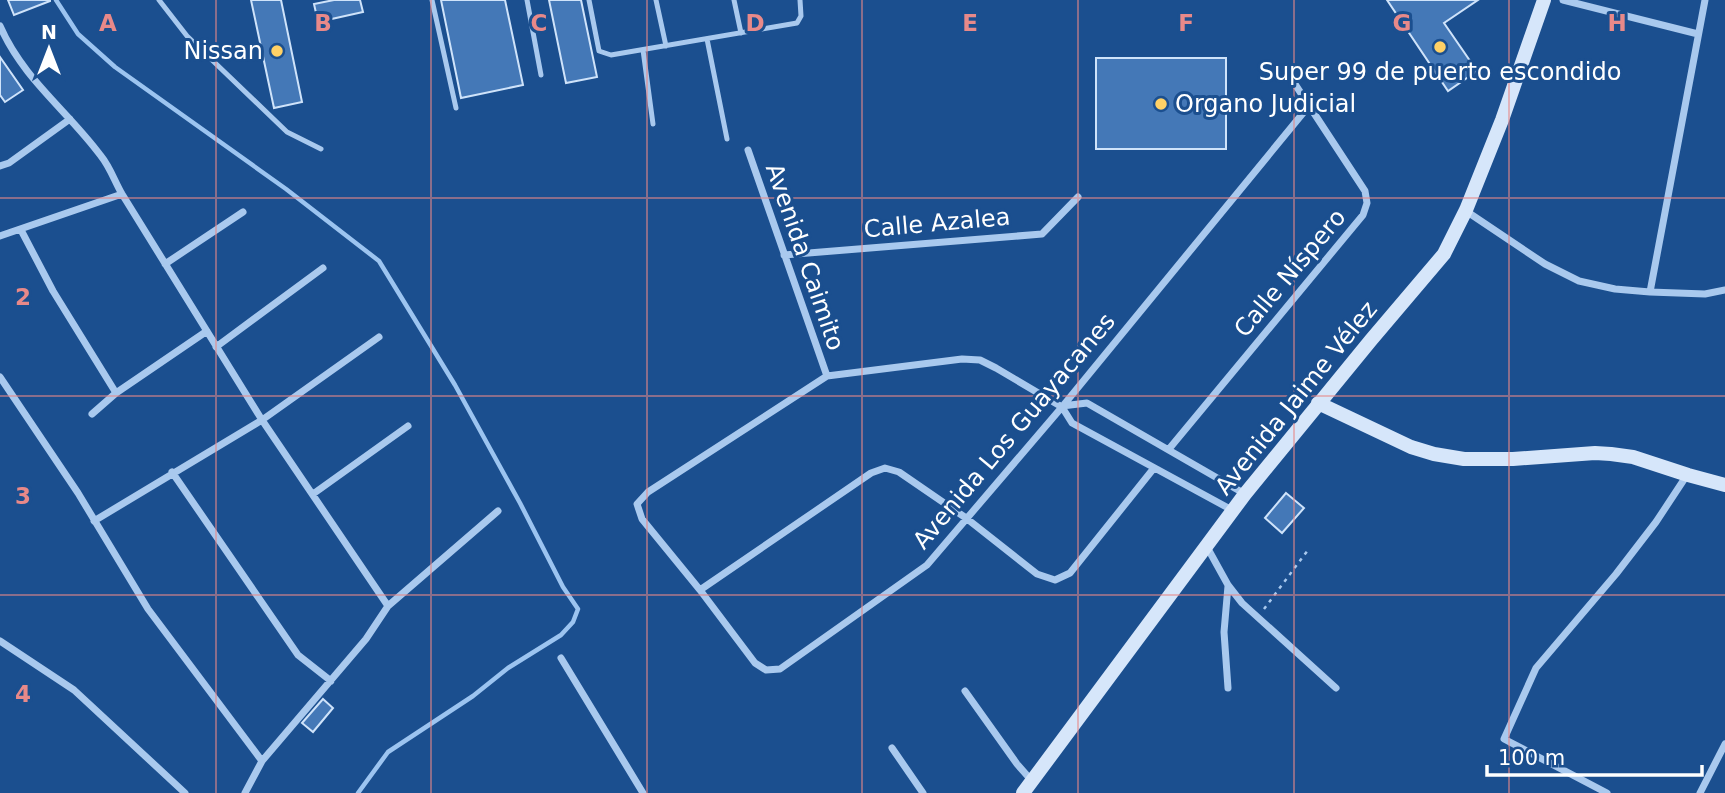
<svg xmlns="http://www.w3.org/2000/svg" width="1725" height="793" font-family="'DejaVu Sans',sans-serif">
<style>
.lines{fill:none;stroke-linecap:round;stroke-linejoin:round}
.stream{stroke:#9cc4f0;stroke-width:4.5}
.building{fill:#4478b7;stroke:#cfe3fa;stroke-width:2}
.path{stroke:#a9c9ee;stroke-width:2.5;stroke-dasharray:3.5 5;stroke-linecap:butt}
.lane{stroke:#a9c9ee;stroke-width:5}
.street{stroke:#a9c9ee;stroke-width:7}
.secondary{stroke:#d6e6fa;stroke-width:14}
.grid{fill:none;stroke:#e88989;stroke-width:2;stroke-opacity:0.55}
.poi-dot{fill:#ffd166;stroke:#1b4f8f;stroke-width:2.5}
.labels{text-anchor:middle;stroke-width:6;stroke-linejoin:round;paint-order:stroke}
.poi-label{font-size:24px;fill:#fff;stroke:#1b4f8f;text-anchor:end}
.street-label{font-size:24px;fill:#fff;stroke:#1b4f8f}
.grid-label{font-size:23px;text-anchor:middle;font-weight:bold;fill:#e88989;stroke:#1b4f8f;stroke-width:6;stroke-linejoin:round;paint-order:stroke}
</style>
<rect width="100%" height="100%" fill="#1b4f8f"/>
<g class="lines">
<path class="stream" d="M56 0 78 34 115 67 286 189 379 261 455 385 520 503 563 587 578 609 573 622 561 635 508 668 473 696 388 752 358 793"/>
</g>
<path class="building" d="M8 0H50V1L14 15Z
M251 0H281L302 102 274 108Z
M334 0H360L363 12 318 22 314 4Z
M441 0H505L523 85 461 98Z
M549 0H581L597 77 566 83Z
M1387 0H1478L1444 23 1477 71 1448 91Z
M0 57 23 90 5 102 0 95Z
M1096 58H1226V149H1096Z
M1286 493 1304 508 1282 533 1265 518Z
M323 699 333 708 313 732 302 723Z"/>
<g class="lines">
<path class="path" d="M1264 609 1308 550"/>
<path class="lane" d="M159 0 187 36 287 132 321 149
M432 0 456 108
M527 0 541 75
M589 0 599 51 611 55 797 23 801 16 800 0
M656 0 666 46
M734 0 741 33
M707 39 727 139
M643 50 653 124"/>
<path class="street" d="M1563 0 1698 34
M0 26C23 79 68 111 101 156 110 167 115 182 122 194L262 420 388 606
M748 150 827 376
M0 166 9 163 70 119
M1466 211 1545 264 1579 281 1615 289 1650 292 1705 294 1725 290
M21 230 53 291 116 393
M0 236 122 194
M784 255 1042 234 1078 197
M165 264 243 212
M1650 292 1705 0
M216 347 323 268
M0 377 78 493 148 609 262 761
M1062 406 1087 403 1245 494
M92 414 116 393 207 331
M1169 449 1363 215 1367 203 1365 191 1289 75
M172 472 298 655 331 681
M313 494 408 426
M1232 510 1072 423 1062 407 996 368 980 360 962 359 827 376 648 492 637 504 642 519 700 590 755 663 766 670 780 669 927 565 1062 407 1308 107
M94 521 262 420 379 337
M1207 547 1228 585 1242 603 1336 688
M700 590 871 473 885 468 899 472 966 518 1037 574 1055 580 1070 573 1154 468
M0 641 74 690 185 793
M561 658 643 793
M1228 688 1224 632 1228 586
M965 691 1017 764 1032 781
M892 748 923 793
M245 793 262 761 366 639 388 606 498 511
M1607 793 1504 739 1536 668 1616 574 1656 522 1687 475
M1700 793 1725 744"/>
<path class="secondary" d="M1318 403 1411 447 1434 454 1464 459H1513L1595 453 1611 454 1633 457 1688 475 1725 485
M1023 793 1245 494 1371 340 1444 254 1466 210 1502 120 1544 0"/>
</g>
<path class="grid" d="M216 0V793M431 0V793M647 0V793M862 0V793M1078 0V793M1294 0V793M1509 0V793M0 198H1725M0 396H1725M0 595H1725"/>
<g class="poi-dot">
<circle cx="1440" cy="47" r="7"/>
<circle cx="277" cy="51" r="7"/>
<circle cx="1161" cy="104" r="7"/>
</g>
<g class="labels">
<g class="poi-label">
<text x="263" y="59">Nissan</text>
<text x="1440" y="80" text-anchor="middle">Super 99 de puerto escondido</text>
<text x="1175" y="112" text-anchor="start">Organo Judicial</text>
</g>
<g class="street-label">
<text transform="translate(937 223) rotate(-5)" y="8">Calle Azalea</text>
<text transform="translate(805 257) rotate(71)" y="8">Avenida Caimito</text>
<text transform="translate(1290 273) rotate(-50)" y="8">Calle Níspero</text>
<text transform="translate(1296 398) rotate(-51)" y="8">Avenida Jaime Vélez</text>
<text transform="translate(1014 431) rotate(-50)" y="8">Avenida Los Guayacanes</text>
</g>
</g>
<g class="grid-label">
<text x="108" y="31">A</text>
<text x="323" y="31">B</text>
<text x="539" y="31">C</text>
<text x="755" y="31">D</text>
<text x="970" y="31">E</text>
<text x="1186" y="31">F</text>
<text x="1402" y="31">G</text>
<text x="1617" y="31">H</text>
<text x="23" y="305">2</text>
<text x="23" y="504">3</text>
<text x="23" y="702">4</text>
</g>
<g transform="translate(49 49)" stroke="#1b4f8f" stroke-width="5" paint-order="stroke">
<path d="M0-5L12 26L0 18L-12 26Z" fill="#ffffff"/>
<text y="-10" font-size="19" font-weight="bold" text-anchor="middle" fill="#ffffff">N</text>
</g>
<path d="M1487 765v10h215v-10" fill="none" stroke="#ffffff" stroke-width="3.5"/>
<text x="1498" y="765" font-size="21" fill="#ffffff" stroke="#1b4f8f" stroke-width="5" paint-order="stroke">100 m</text>
</svg>
